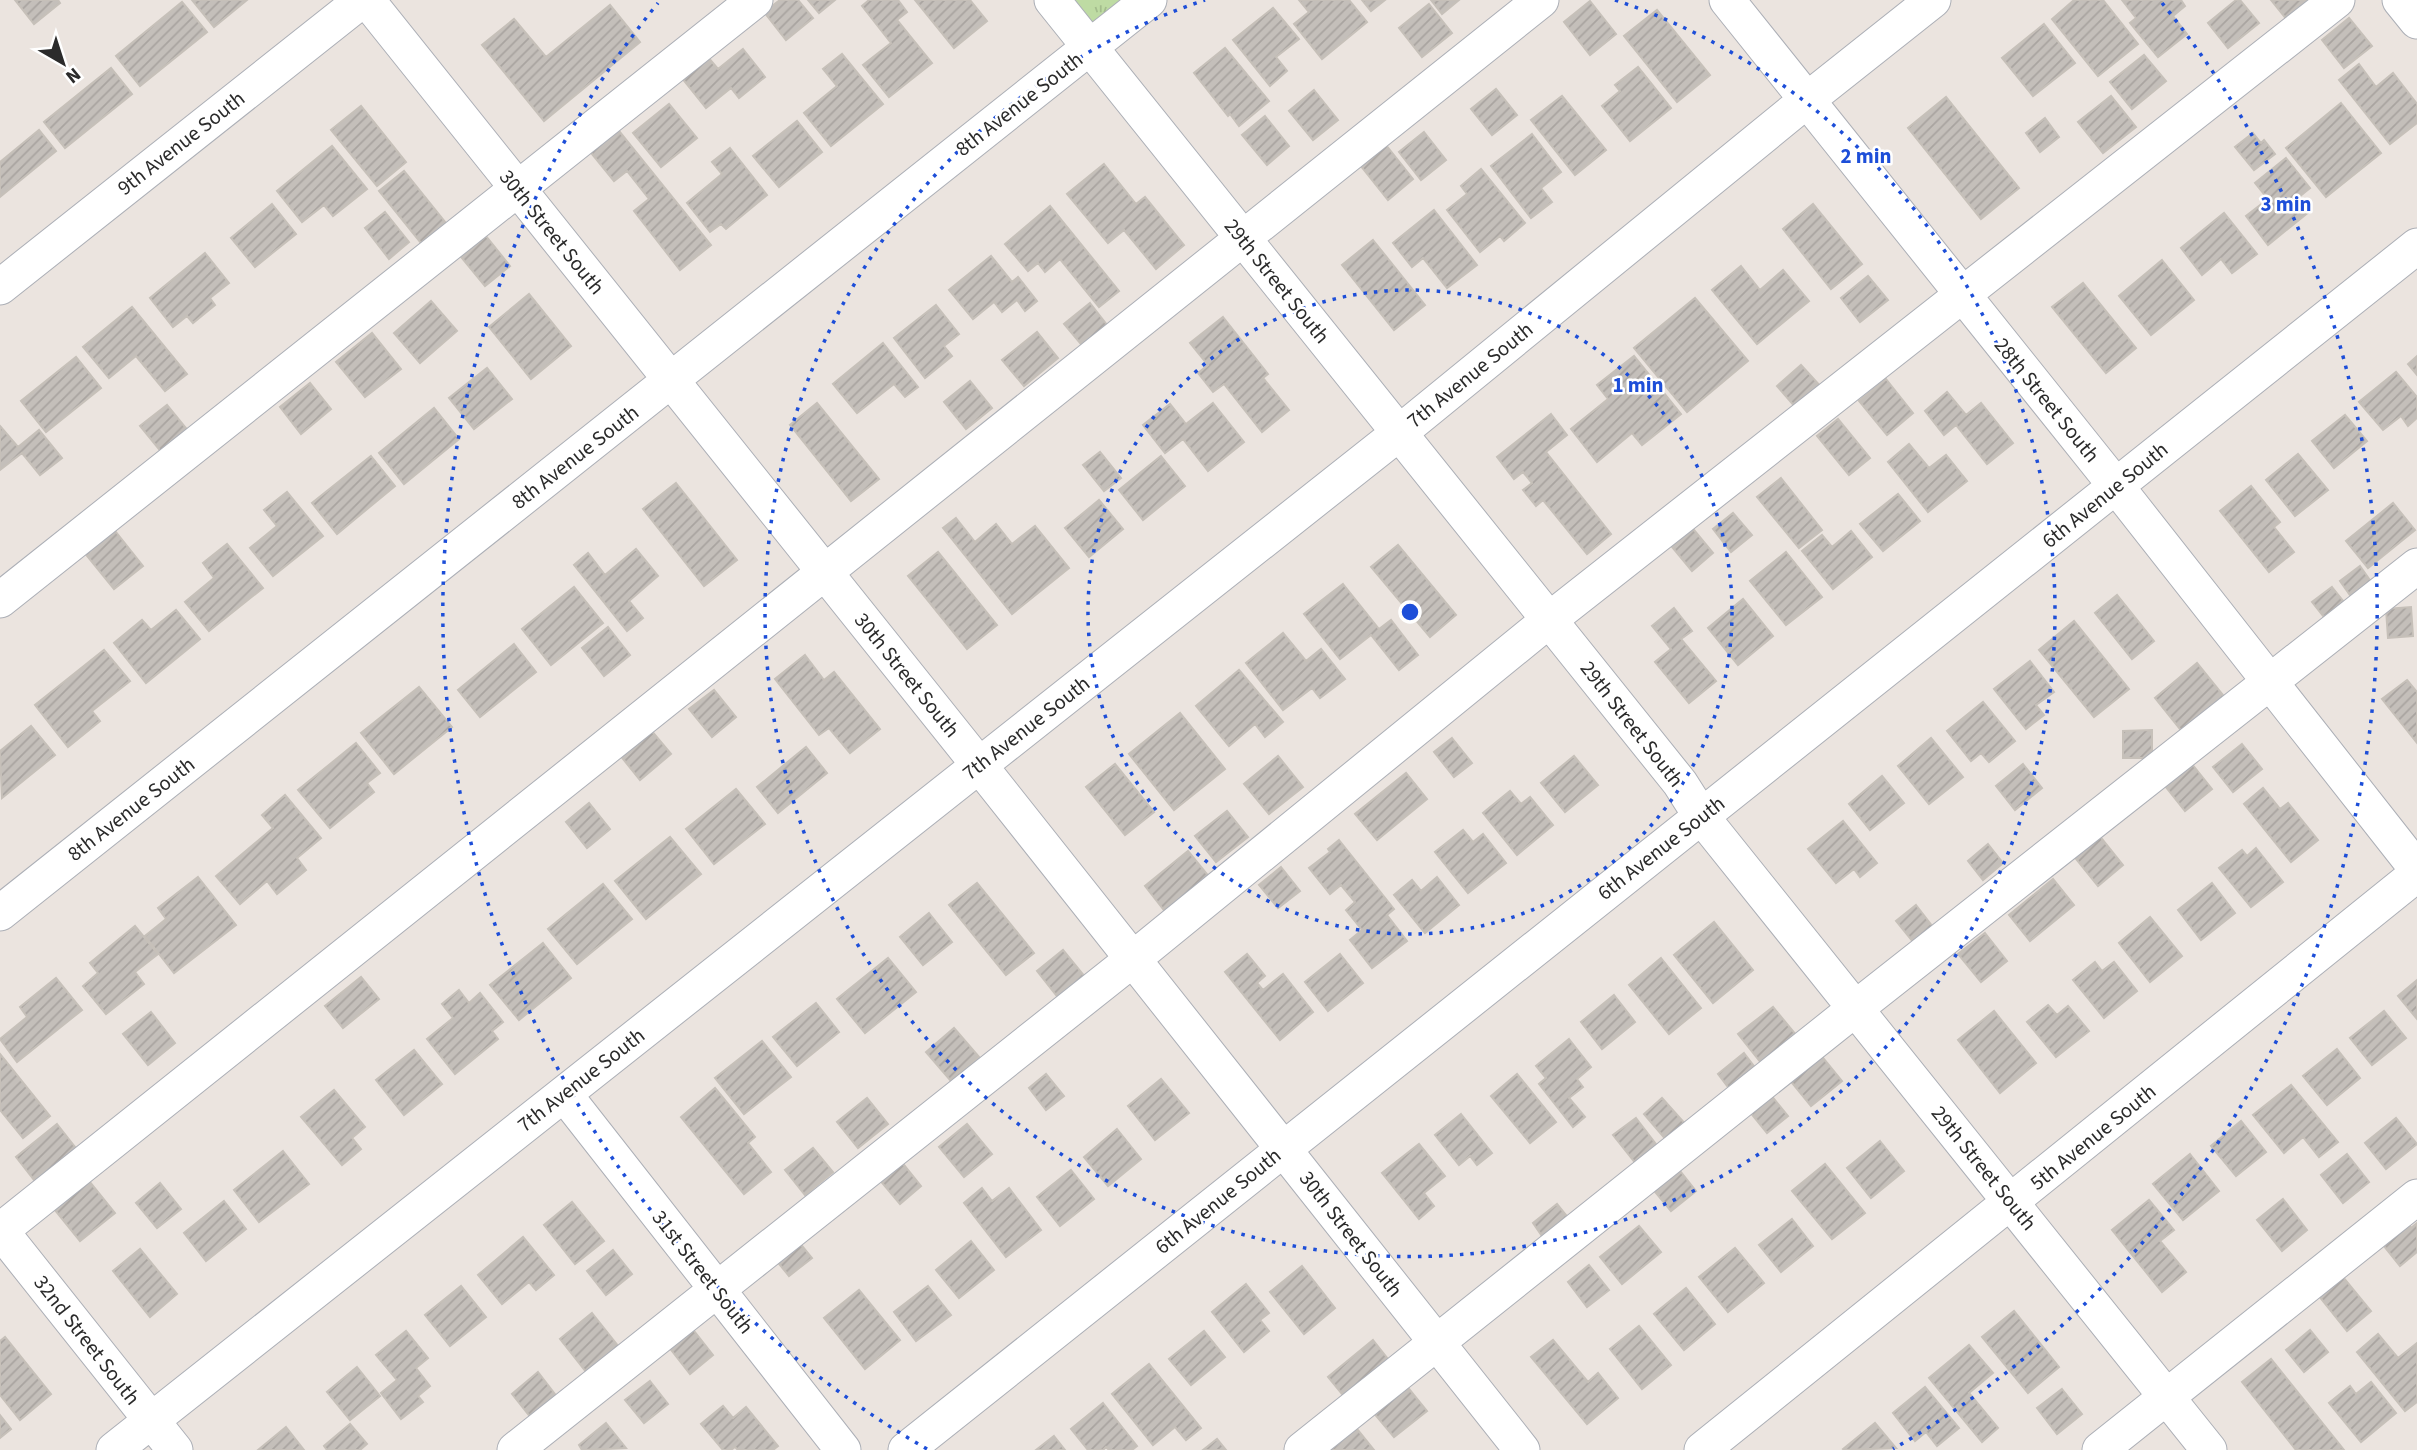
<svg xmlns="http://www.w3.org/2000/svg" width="2417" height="1450" font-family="'Source Sans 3',sans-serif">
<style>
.park{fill:url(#park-tufts)}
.building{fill:url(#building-hatch);stroke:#c6c0b9;stroke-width:2}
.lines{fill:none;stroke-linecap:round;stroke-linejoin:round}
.minor-casing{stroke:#acafb6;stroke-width:37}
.minor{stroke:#fff;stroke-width:35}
.ring{fill:none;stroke:#1d4ed8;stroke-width:3.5;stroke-dasharray:3.5 7}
.labels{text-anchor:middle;stroke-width:5;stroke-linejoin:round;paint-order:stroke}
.street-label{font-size:21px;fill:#2b2b2b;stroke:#fff}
.centre{fill:#1d4ed8;stroke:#fff;stroke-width:3.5}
.ring-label{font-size:21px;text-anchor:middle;font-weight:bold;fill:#1d4ed8;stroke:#fff;stroke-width:5;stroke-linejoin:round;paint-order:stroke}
</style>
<defs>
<pattern id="park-tufts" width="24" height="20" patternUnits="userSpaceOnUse" patternTransform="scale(1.75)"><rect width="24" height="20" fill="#bedba3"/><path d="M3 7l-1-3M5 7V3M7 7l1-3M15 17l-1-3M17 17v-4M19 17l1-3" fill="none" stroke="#a3bc8c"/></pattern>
<pattern id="building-hatch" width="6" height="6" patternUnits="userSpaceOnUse" patternTransform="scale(1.75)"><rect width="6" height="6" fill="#c4bfba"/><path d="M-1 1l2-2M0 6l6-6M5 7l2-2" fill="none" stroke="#a9a4a0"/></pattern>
</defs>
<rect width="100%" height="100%" fill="#ebe4df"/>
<path class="park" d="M1052 0H1149L1090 47Z"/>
<path class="building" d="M15 0H58L60 3 34 24Z
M192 0H247L214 27Z
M780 0H798L813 18 786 40 764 12Z
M808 0H835L819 13Z
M869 0H898L907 12 897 20 932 63 889 97 863 65 891 43 862 6Z
M915 0H970L987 21 954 48Z
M1299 0H1349L1367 22 1322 59 1294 24 1309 12Z
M1362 0H1385L1371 11Z
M1431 0H1459L1442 14Z
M2074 0H2103L2138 44 2098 76 2052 19Z
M2122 0H2181L2185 6 2173 16 2187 34 2158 57 2130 23 2136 18Z
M2236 0H2240L2259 23 2228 48 2208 23Z
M2271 0H2314L2288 21Z
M1590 1 1616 34 1590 55 1564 22Z
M182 2 207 32 140 86 116 56Z
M1429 4 1452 33 1422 57 1399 28Z
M610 5 640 42 544 121 482 45 514 19 546 57Z
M1273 8 1299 39 1276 57 1287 71 1270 86 1233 40Z
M1657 10 1710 75 1677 102 1624 36Z
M2349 18 2372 46 2344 68 2322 40Z
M2044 24 2075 63 2033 96 2002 58Z
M1225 48 1269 101 1239 126 1230 114 1228 116 1194 73Z
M743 49 765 77 739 98 731 88 706 108 681 77 707 56 718 69Z
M842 54 883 104 831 146 804 113 837 86 823 69Z
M2144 55 2166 81 2132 109 2110 82Z
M2359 64 2376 87 2393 73 2417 104V123L2390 144 2339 80Z
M1638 67 1671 108 1630 141 1602 106 1620 91 1615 85Z
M111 68 132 94 65 148 44 122Z
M1496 89 1517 115 1492 135 1471 109Z
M1314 90 1338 120 1313 140 1289 111Z
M1562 96 1606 150 1575 175 1531 120Z
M2111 96 2136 127 2103 153 2078 122Z
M1946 97 2019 188 1981 219 1908 128Z
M2341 103 2381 153 2326 197 2286 148Z
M669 104 697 138 661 167 633 133Z
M361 106 406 162 377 186 331 130Z
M1265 116 1289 146 1267 165 1242 135Z
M2045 118 2059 137 2040 152 2026 133Z
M797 121 822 152 779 187 753 156Z
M615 126 711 245 680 270 634 211 649 199 627 171 614 181 587 148Z
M39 130 56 151 0 197V162Z
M1424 132 1446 160 1421 180 1399 152Z
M2253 133 2261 143 2264 140 2275 154 2254 170 2235 147Z
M1532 134 1561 172 1541 188 1552 202 1531 218 1491 166Z
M1386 145 1413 179 1388 200 1360 165Z
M332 146 367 189 333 216 324 205 302 222 277 191Z
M730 148 767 195 726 229 721 224 710 232 687 203 722 174 712 162Z
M2286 158 2310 188 2299 197 2310 211 2268 245 2246 216 2268 199 2255 183Z
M1104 164 1136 204 1145 197 1184 245 1156 269 1124 230 1108 243 1067 194Z
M1481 169 1525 223 1504 241 1500 236 1480 252 1447 210 1467 194 1461 186Z
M404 171 446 223 421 243 379 191Z
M272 204 296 234 255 267 231 238Z
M1813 204 1862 264 1831 289 1783 229Z
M1050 206 1119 291 1099 307 1060 259 1045 272 1038 263 1028 271 1005 244Z
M1434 210 1477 265 1447 288 1423 258 1412 267 1393 243Z
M385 212 409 242 389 259 365 228Z
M2224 213 2257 254 2232 273 2221 259 2202 275 2181 248Z
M486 236 510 266 485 286 461 257Z
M1373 240 1425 305 1394 330 1342 265Z
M205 253 229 283 210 298 215 305 193 323 187 316 173 327 150 298Z
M991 256 1012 282 1018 277 1037 301 1025 311 1017 300 1002 312 994 302 973 319 949 290Z
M2162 260 2194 300 2151 335 2119 296Z
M1741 266 1760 290 1783 270 1809 301 1757 344 1712 290Z
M1868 276 1888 300 1860 322 1841 298Z
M2083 283 2136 348 2106 373 2052 307Z
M529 294 571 346 531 379 489 327Z
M1695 298 1748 361 1687 412 1634 348Z
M431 301 457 331 420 363 394 333Z
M1090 303 1111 330 1086 350 1064 324Z
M936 305 959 334 944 346 952 356 925 378 894 338Z
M132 307 187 374 165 391 136 356 109 378 83 347Z
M1223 317 1268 374 1263 378 1289 410 1262 432 1224 384 1213 392 1198 373 1208 365 1190 343Z
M1037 332 1058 358 1024 386 1002 360Z
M372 333 401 369 365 397 336 362Z
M883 343 918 387 905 397 894 384 857 413 833 384Z
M1634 356 1681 414 1642 445 1632 433 1597 462 1571 429 1608 399 1597 385Z
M2417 356V375L2408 364Z
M76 357 101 388 46 432 21 401Z
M1801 365 1822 388 1797 409 1777 386Z
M487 368 512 399 474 429 449 398Z
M2396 372 2417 397V418L2408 426 2401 416 2383 430 2359 402Z
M1886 379 1913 413 1887 435 1859 401Z
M970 381 992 408 966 429 944 402Z
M310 383 331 409 301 434 280 407Z
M1947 392 1966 415 1981 403 2013 443 1987 464 1956 425 1944 435 1925 411Z
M817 403 879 479 851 501 790 425Z
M1213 403 1244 442 1208 471 1183 439 1165 453 1143 425 1170 404 1186 424Z
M167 405 190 433 163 454 140 426Z
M434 408 459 439 404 484 379 453Z
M1551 414 1567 435 1546 452 1611 534 1587 554 1543 500 1536 506 1523 490 1532 483 1523 472 1514 479 1497 457Z
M2345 415 2367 441 2334 468 2312 441Z
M1838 419 1870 458 1849 475 1817 436Z
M0 426 18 447 39 430 62 458 40 475 22 453 0 470Z
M1909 444 1929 468 1946 455 1967 481 1928 512 1888 462Z
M1100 452 1121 478 1104 491 1083 465Z
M2298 454 2328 490 2295 516 2266 480Z
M371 456 395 486 337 534 312 503Z
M1161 456 1185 486 1143 520 1119 490Z
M1781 478 1822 530 1799 548 1757 497Z
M676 483 737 560 704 586 643 509Z
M2251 486 2280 522 2274 527 2294 552 2269 572 2220 511Z
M287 492 323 536 273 576 250 548 277 526 264 510Z
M1898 494 1920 521 1883 551 1860 524Z
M1099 500 1123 529 1089 557 1065 528Z
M2393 503 2415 530 2368 568 2346 541Z
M1733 513 1752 535 1731 552 1713 529Z
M956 518 975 542 996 524 1012 544 1035 526 1069 568 1012 614 943 528Z
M1689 524 1713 553 1692 571 1668 542Z
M112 527 143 566 114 589 83 551Z
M1851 531 1872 557 1833 589 1802 551 1822 535 1832 547Z
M227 544 263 588 209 631 185 602 214 578 203 563Z
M1398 545 1456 615 1430 637 1371 567Z
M636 549 658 576 629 601 643 618 627 631 574 565 588 553 605 575Z
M938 552 997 625 967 649 908 576Z
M1786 552 1822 597 1786 625 1750 581Z
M2360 566 2372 583 2352 598 2340 581Z
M1343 584 1379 629 1391 620 1418 655 1399 670 1371 635 1340 659 1304 614Z
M574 587 603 623 551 665 522 629Z
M2332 587 2344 602 2324 617 2312 602Z
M2117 595 2154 641 2132 659 2095 613Z
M1743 599 1773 636 1738 665 1708 628Z
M2411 607 2413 636 2388 638 2386 609Z
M1674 608 1692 631 1681 639 1716 681 1689 703 1655 662 1671 649 1652 626Z
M176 610 200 639 146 683 114 643 142 620 151 630Z
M2074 621 2129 689 2094 717 2039 650Z
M608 627 630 655 604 676 582 648Z
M1283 633 1306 661 1321 649 1345 679 1320 698 1312 688 1283 710 1246 663Z
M514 644 536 672 480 717 458 690Z
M104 650 130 681 92 711 100 721 68 747 35 705Z
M805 655 824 680 834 672 880 729 850 753 829 728 819 735 775 679Z
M2030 661 2054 692 2036 705 2044 715 2026 729 1994 689Z
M2197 663 2227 700 2184 734 2155 698Z
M1239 670 1283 722 1265 737 1255 724 1229 746 1196 706Z
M2407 680 2417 692V743L2382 699Z
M419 687 452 727 394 774 361 733Z
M714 690 736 717 712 737 689 709Z
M1983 702 2015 741 1989 762 1981 753 1971 761 1947 731Z
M1180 713 1225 769 1174 810 1129 754Z
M31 726 55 755 2 798 0 751Z
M650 729 671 754 640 780 619 754Z
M2152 730V758H2123V731Z
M1452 738 1472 763 1454 777 1434 752Z
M1931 738 1963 777 1929 804 1898 766Z
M356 743 380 773 367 783 374 792 330 828 298 790Z
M2242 744 2262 769 2233 792 2213 767Z
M806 747 827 773 778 813 757 787Z
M1278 756 1303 787 1269 814 1244 784Z
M1574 756 1598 785 1565 812 1541 783Z
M1115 764 1154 812 1125 835 1086 787Z
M2023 764 2042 788 2015 810 1996 786Z
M2192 764 2212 789 2185 811 2165 786Z
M1406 773 1427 799 1377 840 1355 814Z
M1882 776 1904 803 1870 830 1849 804Z
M2263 788 2280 809 2288 803 2318 840 2291 862 2244 804Z
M736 789 765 824 714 864 686 829Z
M1510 791 1521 804 1530 797 1553 825 1517 855 1483 813Z
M285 795 321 838 297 858 306 870 277 894 267 881 240 904 216 876 273 828 262 815Z
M589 803 610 829 587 848 566 822Z
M1227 811 1248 837 1216 862 1195 836Z
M1843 821 1877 863 1860 877 1854 869 1836 883 1808 849Z
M1463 830 1473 842 1483 834 1506 863 1468 893 1435 852Z
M2098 834 2123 865 2098 886 2072 854Z
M670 837 701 874 646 919 615 881Z
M1339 840 1394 909 1387 915 1407 941 1372 968 1350 940 1362 930 1346 910 1355 902 1341 885 1330 894 1309 868 1330 852 1328 849Z
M1988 844 2003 863 1983 880 1968 861Z
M2256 848 2283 882 2251 907 2219 868 2242 850 2247 856Z
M1188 851 1211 879 1167 914 1145 886Z
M1281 867 1300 891 1278 908 1259 885Z
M198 877 236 925 174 973 145 936 166 919 158 908Z
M1437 877 1459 905 1425 933 1394 895 1412 880 1421 891Z
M2053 879 2074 905 2030 941 2009 915Z
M977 883 1034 953 1006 975 949 905Z
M2212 883 2235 913 2201 940 2178 910Z
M603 884 632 919 577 964 548 929Z
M1916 905 1933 927 1914 943 1896 921Z
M929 913 952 942 923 965 900 937Z
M2150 917 2182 956 2150 982 2119 943Z
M1714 922 1753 970 1713 1003 1674 955Z
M135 926 158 954 135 972 144 984 106 1014 83 986 98 973 90 963Z
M1985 933 2007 961 1981 982 1958 954Z
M543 943 571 978 519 1020 490 985Z
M1063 950 1086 978 1060 1000 1037 971Z
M1247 954 1265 976 1257 983 1263 990 1283 974 1313 1012 1280 1040 1225 972Z
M1340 954 1363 983 1328 1011 1305 982Z
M888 958 916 992 865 1033 837 999Z
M1661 958 1701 1008 1669 1034 1629 985Z
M2095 962 2102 971 2114 962 2137 991 2104 1018 2073 980Z
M361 977 379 999 343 1028 325 1006Z
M56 978 82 1010 17 1062 0 1039 27 1017 20 1007Z
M2417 980V1019L2398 996Z
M459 990 469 1003 480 993 503 1022 492 1031 498 1039 455 1074 427 1039 453 1018 442 1004Z
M1614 995 1635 1022 1602 1049 1581 1022Z
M816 1003 839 1032 797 1066 773 1037Z
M2048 1005 2057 1015 2068 1006 2089 1031 2056 1057 2027 1022Z
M1773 1007 1797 1036 1762 1064 1738 1034Z
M1994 1011 2036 1063 2000 1093 1958 1040Z
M2384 1011 2406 1038 2372 1065 2350 1038Z
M151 1012 175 1043 148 1065 123 1034Z
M954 1028 979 1057 951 1081 926 1052Z
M1569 1039 1591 1067 1577 1079 1583 1087 1569 1098 1585 1117 1573 1127 1539 1084 1546 1078 1536 1066Z
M762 1041 791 1077 744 1114 715 1078Z
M2337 1049 2360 1078 2327 1105 2303 1076Z
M414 1050 442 1084 404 1115 376 1080Z
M1744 1053 1757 1070 1731 1091 1718 1074Z
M1819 1053 1842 1081 1811 1106 1788 1078Z
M0 1054 50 1116 23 1138 0 1110Z
M1046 1074 1064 1096 1046 1110 1029 1088Z
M1517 1074 1556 1122 1530 1143 1491 1096Z
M1161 1079 1189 1113 1155 1140 1128 1106Z
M2291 1085 2338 1142 2319 1157 2303 1137 2284 1153 2253 1115Z
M715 1088 755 1137 748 1143 771 1172 744 1194 681 1117Z
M334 1090 365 1127 352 1138 361 1149 342 1165 301 1117Z
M1770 1094 1788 1116 1767 1133 1749 1111Z
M867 1098 888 1124 858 1148 837 1122Z
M1662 1098 1687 1126 1668 1142 1644 1114Z
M1461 1114 1492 1153 1477 1165 1470 1156 1459 1165 1435 1135Z
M1636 1118 1659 1148 1637 1165 1613 1135Z
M2396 1118 2417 1144 2386 1169 2365 1143Z
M2241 1121 2266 1152 2236 1176 2211 1146Z
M57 1124 79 1152 38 1185 16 1157Z
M967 1124 992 1154 964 1177 939 1147Z
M1117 1129 1141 1159 1108 1186 1084 1157Z
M1880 1141 1904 1171 1871 1198 1847 1168Z
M1419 1144 1445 1176 1424 1193 1434 1206 1419 1219 1382 1173Z
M813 1148 833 1172 805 1195 785 1170Z
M283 1151 309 1184 259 1222 234 1190Z
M2190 1154 2219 1191 2183 1220 2153 1184Z
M2347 1154 2369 1182 2343 1203 2321 1175Z
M900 1160 921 1186 900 1204 878 1178Z
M1825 1164 1865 1213 1832 1239 1792 1191Z
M1677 1167 1696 1191 1671 1211 1651 1187Z
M1071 1170 1094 1199 1060 1226 1037 1197Z
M89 1181 115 1213 80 1241 54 1209Z
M160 1183 181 1209 157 1228 136 1203Z
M982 1188 992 1201 1009 1188 1041 1230 1006 1257 964 1203Z
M2283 1199 2307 1230 2282 1251 2257 1220Z
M2149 1200 2174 1230 2160 1241 2186 1272 2162 1292 2112 1230Z
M224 1201 246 1229 206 1261 184 1233Z
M572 1202 604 1241 575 1264 544 1225Z
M1557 1204 1570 1220 1544 1239 1533 1223Z
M1792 1219 1813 1246 1781 1272 1759 1245Z
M2405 1219 2411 1228 2417 1223V1252L2400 1266 2379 1240Z
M1639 1226 1661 1252 1622 1284 1600 1257Z
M523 1237 554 1275 536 1290 529 1282 502 1304 478 1275Z
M798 1241 812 1258 789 1276 775 1259Z
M971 1241 994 1270 959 1298 936 1270Z
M1735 1248 1764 1283 1728 1312 1699 1277Z
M140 1249 177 1294 150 1317 113 1271Z
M613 1250 632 1274 606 1295 587 1271Z
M1589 1265 1609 1290 1587 1307 1568 1282Z
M1302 1266 1335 1308 1304 1334 1270 1292Z
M2338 1271 2371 1311 2347 1331 2314 1290Z
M1246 1284 1269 1313 1260 1320 1269 1331 1244 1352 1212 1312Z
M461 1286 486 1317 450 1346 425 1315Z
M928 1286 951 1315 916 1341 894 1312Z
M1686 1288 1715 1324 1684 1350 1654 1314Z
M859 1290 900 1340 865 1369 824 1318Z
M2014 1311 2059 1367 2028 1393 1982 1337Z
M592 1313 619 1347 587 1373 560 1339Z
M1639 1326 1671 1365 1642 1389 1610 1349Z
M691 1327 713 1355 690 1374 668 1346Z
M2310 1330 2328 1352 2304 1372 2286 1350Z
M406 1331 428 1358 416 1368 430 1386 418 1396 423 1402 401 1419 381 1393 397 1380 376 1355Z
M1204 1331 1225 1357 1191 1385 1169 1359Z
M2378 1334 2398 1358 2417 1343V1402L2405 1411 2357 1352Z
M5 1337 51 1394 20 1420 0 1395V1341Z
M1373 1340 1392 1364 1347 1400 1328 1377Z
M1553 1340 1588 1382 1598 1373 1618 1398 1587 1424 1531 1357Z
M1969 1345 1993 1373 1969 1393 1998 1428 1982 1442 1929 1378Z
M2271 1359 2344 1450H2296L2242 1382Z
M1149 1364 1201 1428 1186 1440 1175 1427 1153 1445 1112 1394Z
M357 1367 380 1396 350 1420 327 1392Z
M538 1372 558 1398 532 1419 512 1394Z
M650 1381 668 1404 644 1423 625 1400Z
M2371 1382 2396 1413 2361 1442 2329 1403 2350 1386 2356 1394Z
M1405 1384 1427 1411 1394 1437 1372 1411Z
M1925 1387 1959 1428 1937 1446 1926 1432 1915 1441 1893 1413Z
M2062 1389 2082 1414 2057 1434 2037 1408Z
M1103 1403 1137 1446 1132 1450H1109L1106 1447 1103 1450H1088L1071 1429Z
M723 1406 733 1418 746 1407 778 1446 773 1450H738L735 1447 731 1450H723L701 1424Z
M0 1415 11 1429 0 1438Z
M606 1423 626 1448 582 1450 579 1445Z
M1875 1423 1896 1448 1844 1450 1843 1449Z
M350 1424 367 1444 360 1450H327L324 1446Z
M286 1427 304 1450H258Z
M1357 1429 1374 1450H1330Z
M1054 1436 1065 1450H1036Z
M1217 1439 1226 1450H1203Z"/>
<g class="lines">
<g class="minor-casing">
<path id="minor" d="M367 0 979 765 1522 1450
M1052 0 1680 783 1701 816 2209 1450
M1727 0 2116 486 2417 869
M2400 0 2417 21
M0 287 362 0
M0 600 755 0
M0 913 1149 0
M564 1094 843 1450
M0 1230 175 1450
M0 1231 1541 0
M114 1450 1399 433 1807 100 1933 0
M515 1450 1133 959 1549 620 2337 0
M906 1450 2417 246
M1302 1450 1856 1008 2417 566
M1702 1450 2417 874
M2100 1450 2417 1197"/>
</g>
<use href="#minor" class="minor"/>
</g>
<g class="ring">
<circle cx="1410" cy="612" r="322"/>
<path d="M1615 0A645 645 0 1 1 1205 0"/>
<path d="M927 1449A967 967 0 0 1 658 3M2162 3A967 967 0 0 1 1893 1449"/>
</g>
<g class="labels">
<g class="street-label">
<text transform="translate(1019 104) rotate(-38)" y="7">8th Avenue South</text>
<text transform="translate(181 143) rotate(-38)" y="7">9th Avenue South</text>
<text transform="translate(552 232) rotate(51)" y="7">30th Street South</text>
<text transform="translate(1277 281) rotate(51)" y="7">29th Street South</text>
<text transform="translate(1470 375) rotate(-39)" y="7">7th Avenue South</text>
<text transform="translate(2047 400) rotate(51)" y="7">28th Street South</text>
<text transform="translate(575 457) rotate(-38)" y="7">8th Avenue South</text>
<text transform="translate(2105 495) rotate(-39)" y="7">6th Avenue South</text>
<text transform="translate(907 675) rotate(51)" y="7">30th Street South</text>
<text transform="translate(1632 724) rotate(52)" y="7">29th Street South</text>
<text transform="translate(1026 728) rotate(-38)" y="7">7th Avenue South</text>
<text transform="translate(131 809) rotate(-38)" y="7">8th Avenue South</text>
<text transform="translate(1661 848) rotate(-38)" y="7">6th Avenue South</text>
<text transform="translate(581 1080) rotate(-38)" y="7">7th Avenue South</text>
<text transform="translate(2093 1137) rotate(-39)" y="7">5th Avenue South</text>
<text transform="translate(1984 1168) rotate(51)" y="7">29th Street South</text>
<text transform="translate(1218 1201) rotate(-39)" y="7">6th Avenue South</text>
<text transform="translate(1351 1234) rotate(52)" y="7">30th Street South</text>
<text transform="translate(703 1272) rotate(52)" y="7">31st Street South</text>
<text transform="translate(87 1340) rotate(52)" y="7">32nd Street South</text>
</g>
</g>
<circle cx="1410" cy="612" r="10" class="centre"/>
<g class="ring-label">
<text x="1866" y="163">2 min</text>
<text x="2286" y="211">3 min</text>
<text x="1638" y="392">1 min</text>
</g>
<g transform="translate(63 63) rotate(141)" stroke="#ffffff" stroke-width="5" paint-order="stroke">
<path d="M0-5L12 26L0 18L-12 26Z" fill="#2b2b2b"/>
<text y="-10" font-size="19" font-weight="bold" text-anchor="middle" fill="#2b2b2b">N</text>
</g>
</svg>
